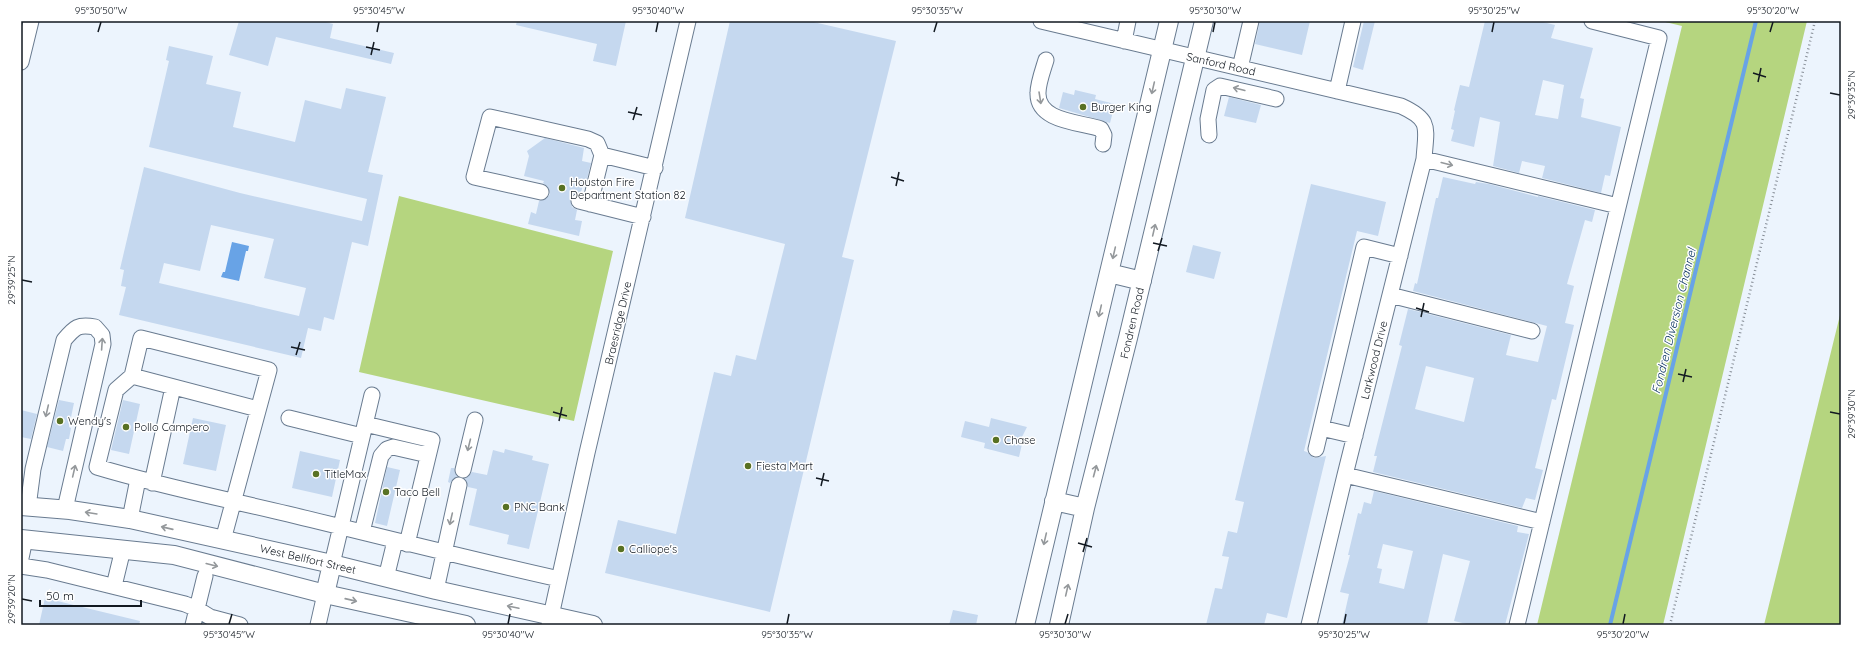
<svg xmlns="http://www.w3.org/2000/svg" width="1862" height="646" font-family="Quicksand,sans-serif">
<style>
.green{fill:#b5d57f}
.water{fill:#68a3e6}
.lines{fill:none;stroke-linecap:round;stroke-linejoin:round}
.stream{stroke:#68a3e6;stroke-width:4}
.building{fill:#c5d8ef;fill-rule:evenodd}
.minor-casing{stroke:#697b90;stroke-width:17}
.major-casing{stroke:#697b90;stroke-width:20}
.path{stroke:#878e97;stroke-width:2.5;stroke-dasharray:1 3;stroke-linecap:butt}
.minor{stroke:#fff;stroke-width:15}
.major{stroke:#fff;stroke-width:18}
.oneway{stroke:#94989b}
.ticks{fill:none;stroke:#121921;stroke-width:1.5}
.poi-dot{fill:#587123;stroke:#fff;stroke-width:1.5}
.labels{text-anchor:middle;stroke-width:3;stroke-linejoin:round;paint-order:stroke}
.street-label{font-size:11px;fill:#121921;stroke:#fff}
.poi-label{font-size:11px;fill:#121921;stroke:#fff;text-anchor:start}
.water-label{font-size:12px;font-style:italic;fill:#0d3762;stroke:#fff}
.neatline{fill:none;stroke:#121921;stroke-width:1.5}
.ticks-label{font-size:10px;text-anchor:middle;fill:#121921}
</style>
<rect width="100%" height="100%" fill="#ecf4fd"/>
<path class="green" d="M1661 21H1807L1663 625H1537L1682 26Z
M399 196 613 251 574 421 359 372Z
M1841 311V625H1764Z"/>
<path class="water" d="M232 242 249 246 248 251H246L239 281 221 277 223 272H225Z"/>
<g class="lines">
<path class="stream" d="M1610 625 1756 21"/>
</g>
<path class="building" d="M239 21H322L333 24 330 38 394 53 391 64 276 37 268 66 229 55Z
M517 21H626L616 66 593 61 597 44 516 25Z
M730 21H809L896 41 842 257 854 260 770 612 605 573 618 520 676 534 714 372 731 376 736 355 756 360 785 244 685 218Z
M1310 21 1302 55 1255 44 1260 21Z
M1364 21H1375L1363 70 1353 67Z
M1485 21H1539L1555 25 1551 38 1593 48 1580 98 1584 99 1581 117 1621 127 1610 176 1605 175 1601 193 1542 178 1545 166 1522 161 1519 173 1493 166 1500 122 1480 117 1474 147 1451 141 1454 130 1451 129 1455 111 1454 110 1460 85 1469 87ZM1543 80 1564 85 1558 119 1535 115Z
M169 46 213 56 206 84 241 92 233 127 295 142 305 100 341 109 346 88 386 97 368 172 383 175 368 246 352 242 334 320 324 317 321 331 308 328 301 358 119 315 126 287 121 286 124 270 120 269 144 167 240 193 362 221 367 199 149 147 169 61 166 60ZM211 225 274 239 264 278 306 288 299 316 159 283 164 263 200 271Z
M1075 90 1096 95 1095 99 1115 104 1110 123 1059 108 1063 92 1074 95Z
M1229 97 1261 105 1256 123 1224 116Z
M545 138 584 148 582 161 591 163 586 183 584 182 581 192 573 194 570 199 572 207 577 210 575 220 582 221 579 236 528 224 531 212 536 214 539 201 547 198 550 194 547 186 543 183 544 181 524 176 529 156 527 151Z
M1443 177 1475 184 1476 182 1489 184 1538 197V196L1595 210 1592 222 1585 220 1567 284 1574 286 1565 323 1574 325 1556 400 1552 399 1535 468 1543 470 1535 500 1526 498 1522 508 1373 472 1377 456H1374L1402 346 1399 345 1408 309 1511 335 1506 355 1538 362 1547 326 1413 291 1415 283 1417 284 1436 198H1438ZM1426 366 1474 378 1464 422 1415 409Z
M1311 184 1386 202 1378 236 1357 231 1304 451 1307 452 1314 458 1326 456 1287 618 1267 613 1264 625H1206L1215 588 1222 589 1229 557 1222 556 1228 531 1237 533 1244 502 1235 500Z
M1193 245 1221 252 1214 279 1186 272Z
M59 400 74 403 69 427 71 428 69 439H66L63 451 47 447Z
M123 400 140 404 129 454 111 450Z
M21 410 37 414 31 439 21 437Z
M193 418 226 425 216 471 183 464Z
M991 418 1027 427 1019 443 1022 444 1019 457 984 448 985 443 961 437 965 421 989 427Z
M505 449 533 456 532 460 549 464 529 549 507 544 509 535 469 525 477 489 468 487 465 479 472 472 487 475 493 450 504 453Z
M300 451 340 460 332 497 292 488Z
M387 467 400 470 387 526 375 523Z
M451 468H454L457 476 450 483 448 482Z
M1374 491 1518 526 1517 532 1529 534 1505 625H1471L1454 621 1470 561 1443 554 1427 625H1342L1349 594 1340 592 1350 555H1348L1358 513 1361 514 1364 502 1371 504ZM1383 544 1413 551 1404 589 1379 583 1382 569 1377 568Z
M45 598 140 621 139 625H39Z
M953 610 978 615 976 625H949Z"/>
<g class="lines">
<g class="minor-casing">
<path id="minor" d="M1041 21 1401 106C1432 120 1426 128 1424 159L1345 475 1309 625
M1124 41 1128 21
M1046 60C1043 70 1038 83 1038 93 1037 122 1081 122 1101 129L1104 135 1103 144
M21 62 31 21
M1240 68 1251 21
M1337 91 1353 21
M1209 135 1208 119 1214 90 1220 86 1276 99
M1424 159 1618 206
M541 192 474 177 490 117 588 139 597 143 602 155 655 168
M579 201 643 217
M590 204 602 155
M1390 295 1532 331
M132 376 258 409
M289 418 362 436
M365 424 432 440 407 544
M1321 428 1355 436
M1316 449 1364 247 1400 256
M463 470 475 420
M1345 475 1542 522
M152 483 173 387
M28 507 33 469 64 340C75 327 78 324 95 327L102 335 103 344 65 509
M130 519 138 479
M362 532 381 456 387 449 393 447 428 455
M223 540 269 370 141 338 132 376 116 390 97 467C160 486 225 499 288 514 379 536 469 559 559 579
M21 558 25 539
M332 564 372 395
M21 566 47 570 185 604 197 609 210 617 240 625
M386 578 395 541
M114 586 123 549
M436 590 459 485
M193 625 205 576
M318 625 325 594
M549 625 587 453 688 21
M1517 625 1659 38 1592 21"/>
</g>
<g class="major-casing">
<path id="major" d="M1109 273 1142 281
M1054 501 1085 508
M21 506 70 510 130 519 332 564 436 590 593 625
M21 539 174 555 325 594 466 625
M325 594 332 564
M1025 625 1169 21
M1059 625 1085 508 1128 338 1204 21"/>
</g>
<path class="path" d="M1670 625 1815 21"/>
<use href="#minor" class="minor"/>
<use href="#major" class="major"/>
</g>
<defs><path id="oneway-shaft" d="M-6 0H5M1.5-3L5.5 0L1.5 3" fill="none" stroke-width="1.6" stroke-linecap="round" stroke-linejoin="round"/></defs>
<g class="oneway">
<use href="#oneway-shaft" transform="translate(1153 88) rotate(103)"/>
<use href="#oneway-shaft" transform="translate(1239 89) rotate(-166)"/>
<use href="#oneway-shaft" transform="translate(1040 98) rotate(81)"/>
<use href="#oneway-shaft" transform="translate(1447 164) rotate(14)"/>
<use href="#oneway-shaft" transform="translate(1154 230) rotate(-77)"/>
<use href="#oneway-shaft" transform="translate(1114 253) rotate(103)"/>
<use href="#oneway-shaft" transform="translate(1100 311) rotate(103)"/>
<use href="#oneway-shaft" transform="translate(102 344) rotate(-86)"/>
<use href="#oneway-shaft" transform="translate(47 411) rotate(103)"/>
<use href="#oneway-shaft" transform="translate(469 445) rotate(104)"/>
<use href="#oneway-shaft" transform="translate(74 471) rotate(-77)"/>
<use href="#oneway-shaft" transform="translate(1095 471) rotate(-75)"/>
<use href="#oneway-shaft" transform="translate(91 513) rotate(-171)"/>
<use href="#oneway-shaft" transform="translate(451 519) rotate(103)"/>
<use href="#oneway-shaft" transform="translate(167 528) rotate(-167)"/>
<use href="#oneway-shaft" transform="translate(1045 539) rotate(103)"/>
<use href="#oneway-shaft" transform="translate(212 565) rotate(14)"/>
<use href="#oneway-shaft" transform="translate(1067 590) rotate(-77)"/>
<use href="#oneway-shaft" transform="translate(351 600) rotate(13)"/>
<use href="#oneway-shaft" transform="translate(513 607) rotate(-168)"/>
</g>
<path class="ticks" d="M98 32 101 22M377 32 379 22M656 32 658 22M934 32 937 22M1213 32 1215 22M1492 32 1494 22M1770 32 1773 22M366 47 380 50M371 55 374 42M1753 73 1766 77M1758 82 1761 68M1830 93 1840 95M628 112 642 115M633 120 637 107M891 177 904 181M896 186 899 172M1153 243 1167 246M1158 251 1162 238M22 280 32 282M1416 308 1429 312M1421 317 1424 303M291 347 305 350M296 355 300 342M1678 374 1692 377M1683 382 1686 369M553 412 567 416M1830 412 1840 414M559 421 562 407M816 478 829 481M821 486 824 473M1078 543 1092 547M1083 552 1087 538M22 599 32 601M229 624 232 614M508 624 510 614M787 624 789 614M1065 624 1068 614M1344 624 1346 614M1623 624 1625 614"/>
<g class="poi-dot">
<circle cx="1083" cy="107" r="4"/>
<circle cx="562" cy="188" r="4"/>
<circle cx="60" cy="421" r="4"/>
<circle cx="126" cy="427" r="4"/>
<circle cx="996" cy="440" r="4"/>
<circle cx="748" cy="466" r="4"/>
<circle cx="316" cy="474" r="4"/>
<circle cx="386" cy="492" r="4"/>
<circle cx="506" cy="507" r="4"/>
<circle cx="621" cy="549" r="4"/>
</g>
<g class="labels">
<g class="street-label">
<text transform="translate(1221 64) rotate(13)" y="4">Sanford Road</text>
<text transform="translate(618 323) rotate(-77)" y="4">Braesridge Drive</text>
<text transform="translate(1132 323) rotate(-77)" y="4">Fondren Road</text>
<text transform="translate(1374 360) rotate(-76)" y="4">Larkwood Drive</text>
<text transform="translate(308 559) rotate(13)" y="4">West Bellfort Street</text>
</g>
<g class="poi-label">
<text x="1091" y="111">Burger King</text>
<text x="570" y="186">Houston Fire<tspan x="570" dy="13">Department Station 82</tspan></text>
<text x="68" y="425">Wendy's</text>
<text x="134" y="431">Pollo Campero</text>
<text x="1004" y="444">Chase</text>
<text x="756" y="470">Fiesta Mart</text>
<text x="324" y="478">TitleMax</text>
<text x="394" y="496">Taco Bell</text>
<text x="514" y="511">PNC Bank</text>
<text x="629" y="553">Calliope's</text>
</g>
<g class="water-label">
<text transform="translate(1674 321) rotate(-76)" y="4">Fondren Diversion Channel</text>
</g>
</g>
<rect width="1862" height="646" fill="none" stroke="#ffffff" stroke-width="44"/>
<path d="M40 600v6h101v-6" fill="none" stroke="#121921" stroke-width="2"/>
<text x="46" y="600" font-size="12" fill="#121921" stroke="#ffffff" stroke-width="3" paint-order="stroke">50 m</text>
<rect x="22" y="22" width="1818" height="602" class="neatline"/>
<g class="ticks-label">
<text x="101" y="14">95°30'50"W</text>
<text x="379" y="14">95°30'45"W</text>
<text x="658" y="14">95°30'40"W</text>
<text x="937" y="14">95°30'35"W</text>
<text x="1215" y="14">95°30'30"W</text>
<text x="1494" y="14">95°30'25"W</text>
<text x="1773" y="14">95°30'20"W</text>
<text transform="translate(1851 95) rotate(-90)" y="4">29°39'35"N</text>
<text transform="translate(11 280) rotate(-90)" y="4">29°39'25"N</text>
<text transform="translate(1851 414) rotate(-90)" y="4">29°39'30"N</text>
<text transform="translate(11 599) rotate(-90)" y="4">29°39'20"N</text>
<text x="229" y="638">95°30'45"W</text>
<text x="508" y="638">95°30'40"W</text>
<text x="787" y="638">95°30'35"W</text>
<text x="1065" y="638">95°30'30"W</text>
<text x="1344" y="638">95°30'25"W</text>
<text x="1623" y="638">95°30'20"W</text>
</g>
</svg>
